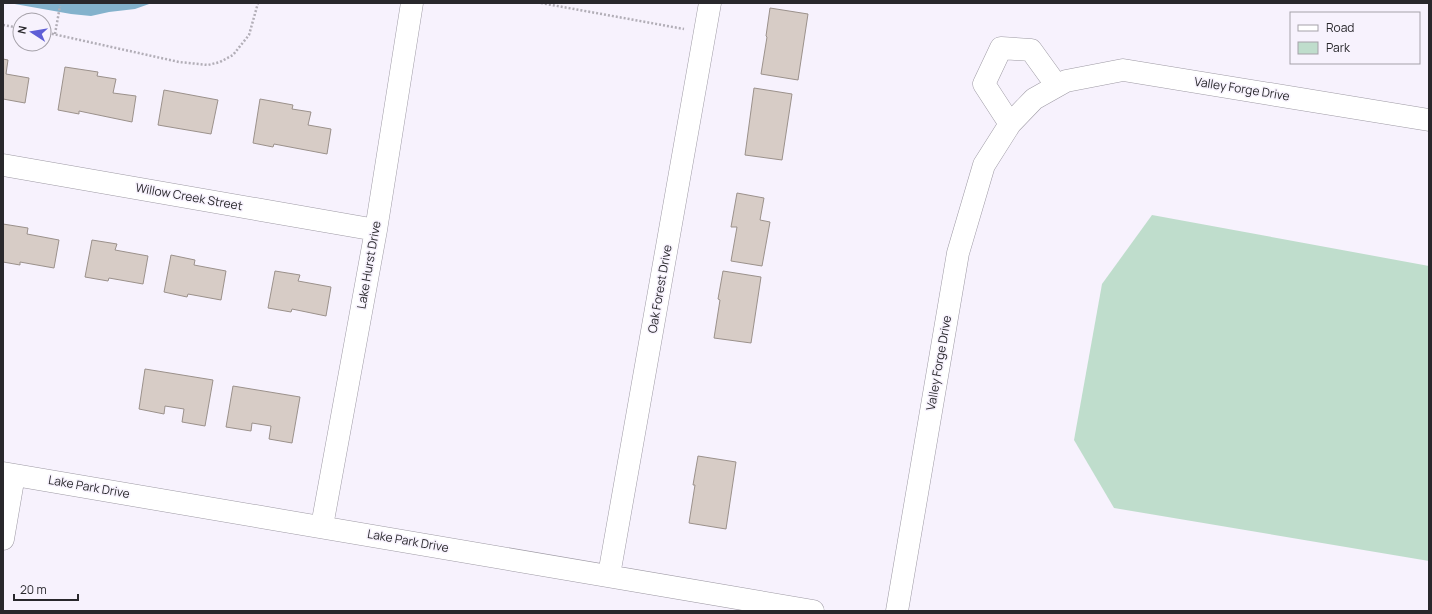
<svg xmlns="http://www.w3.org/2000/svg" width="1432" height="614" font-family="Manrope,sans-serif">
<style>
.green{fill:#bfddcc}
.water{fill:#83b2cc}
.building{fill:#d7ccc6;stroke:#9b918b}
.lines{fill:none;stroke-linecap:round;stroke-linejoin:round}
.minor-casing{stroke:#9e9aa4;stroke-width:23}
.path{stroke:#b2aeb7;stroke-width:2.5;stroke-dasharray:2 2;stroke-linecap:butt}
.minor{stroke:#fff;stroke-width:22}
.labels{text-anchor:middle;stroke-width:3;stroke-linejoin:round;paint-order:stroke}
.street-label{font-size:12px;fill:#29282c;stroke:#f7f2fd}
</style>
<rect width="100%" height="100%" fill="#f7f2fd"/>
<path class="green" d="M1152 215 1429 266V561L1114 508 1074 440 1102 284Z"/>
<path class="water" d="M9 3H152L135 9 109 12 91 16 71 14Z"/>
<path class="building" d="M770 8 808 14 798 80 761 74 767 37 766 36Z
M3 59 8 60 6 74 29 78 25 103 3 99Z
M65 67 98 72 97 76 116 79 113 93 136 96 132 122 79 111V114L58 110Z
M754 88 792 94 782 160 745 155Z
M164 90 218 100 211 134 158 125Z
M260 99 293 105 292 109 311 112 308 125 331 129 327 154 274 144 273 147 253 143Z
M737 193 764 198 760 220 770 222 762 266 731 261 737 227H731Z
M3 224 28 228 27 234 59 240 54 268 20 262V265L3 262Z
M92 240 117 244 115 250 148 256 143 284 109 278 108 281 85 277Z
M171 255 195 260 194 265 226 271 221 300 188 294 187 297 164 292Z
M275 271 300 275 298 281 331 287 326 316 292 309 291 312 268 308Z
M723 271 761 277 751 343 714 338 720 300 718 299Z
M145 369 213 380 205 426 182 422 184 409 165 406 164 414 139 409Z
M233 386 300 397 292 443 269 439 271 426 252 423 251 431 226 427Z
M698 456 736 462 726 529 689 523 695 485H693Z"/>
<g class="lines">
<g class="minor-casing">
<path id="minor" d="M1010 124 984 84 1001 48 1031 50 1057 86
M3 165 376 230
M3 473 813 611
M322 526 376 230 412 3
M3 539 14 475
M609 575 710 3
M897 611 958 253 984 165 1010 124 1034 99 1066 81 1123 70 1429 120"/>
</g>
<path class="path" d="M541 3 684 29
M3 25 20 28
M44 32 179 62 208 65 220 62 233 55 249 35 258 3
M55 34 60 6"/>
<use href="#minor" class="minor"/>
</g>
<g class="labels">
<g class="street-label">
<text transform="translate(1242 89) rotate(9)" y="4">Valley Forge Drive</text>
<text transform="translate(189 197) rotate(10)" y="4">Willow Creek Street</text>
<text transform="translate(369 265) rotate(-80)" y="4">Lake Hurst Drive</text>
<text transform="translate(660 289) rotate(-80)" y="4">Oak Forest Drive</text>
<text transform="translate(939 363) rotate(-80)" y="4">Valley Forge Drive</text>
<text transform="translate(89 487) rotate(10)" y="4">Lake Park Drive</text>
<text transform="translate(408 541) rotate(10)" y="4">Lake Park Drive</text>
</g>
</g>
<rect width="1432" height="614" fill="none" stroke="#29282c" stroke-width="8"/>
<rect x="1290" y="12" width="130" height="52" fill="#f7f2fd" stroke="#a5a1a9"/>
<rect x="1298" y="25" width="20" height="6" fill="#ffffff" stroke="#a5a1a9"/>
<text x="1326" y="32" font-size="12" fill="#29282c">Road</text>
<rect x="1298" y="42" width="20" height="12" fill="#bfddcc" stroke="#a5a1a9"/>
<text x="1326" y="52" font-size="12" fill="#29282c">Park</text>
<g transform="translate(32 32) rotate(282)"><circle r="19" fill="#f7f2fd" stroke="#a5a1a9"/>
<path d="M0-3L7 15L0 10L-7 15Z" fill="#5e5ed6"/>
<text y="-6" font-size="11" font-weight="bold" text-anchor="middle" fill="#29282c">N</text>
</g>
<path d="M14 594v6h64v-6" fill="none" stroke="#29282c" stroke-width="2"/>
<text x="20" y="594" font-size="12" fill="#29282c" stroke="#f7f2fd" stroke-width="3" paint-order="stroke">20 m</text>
</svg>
